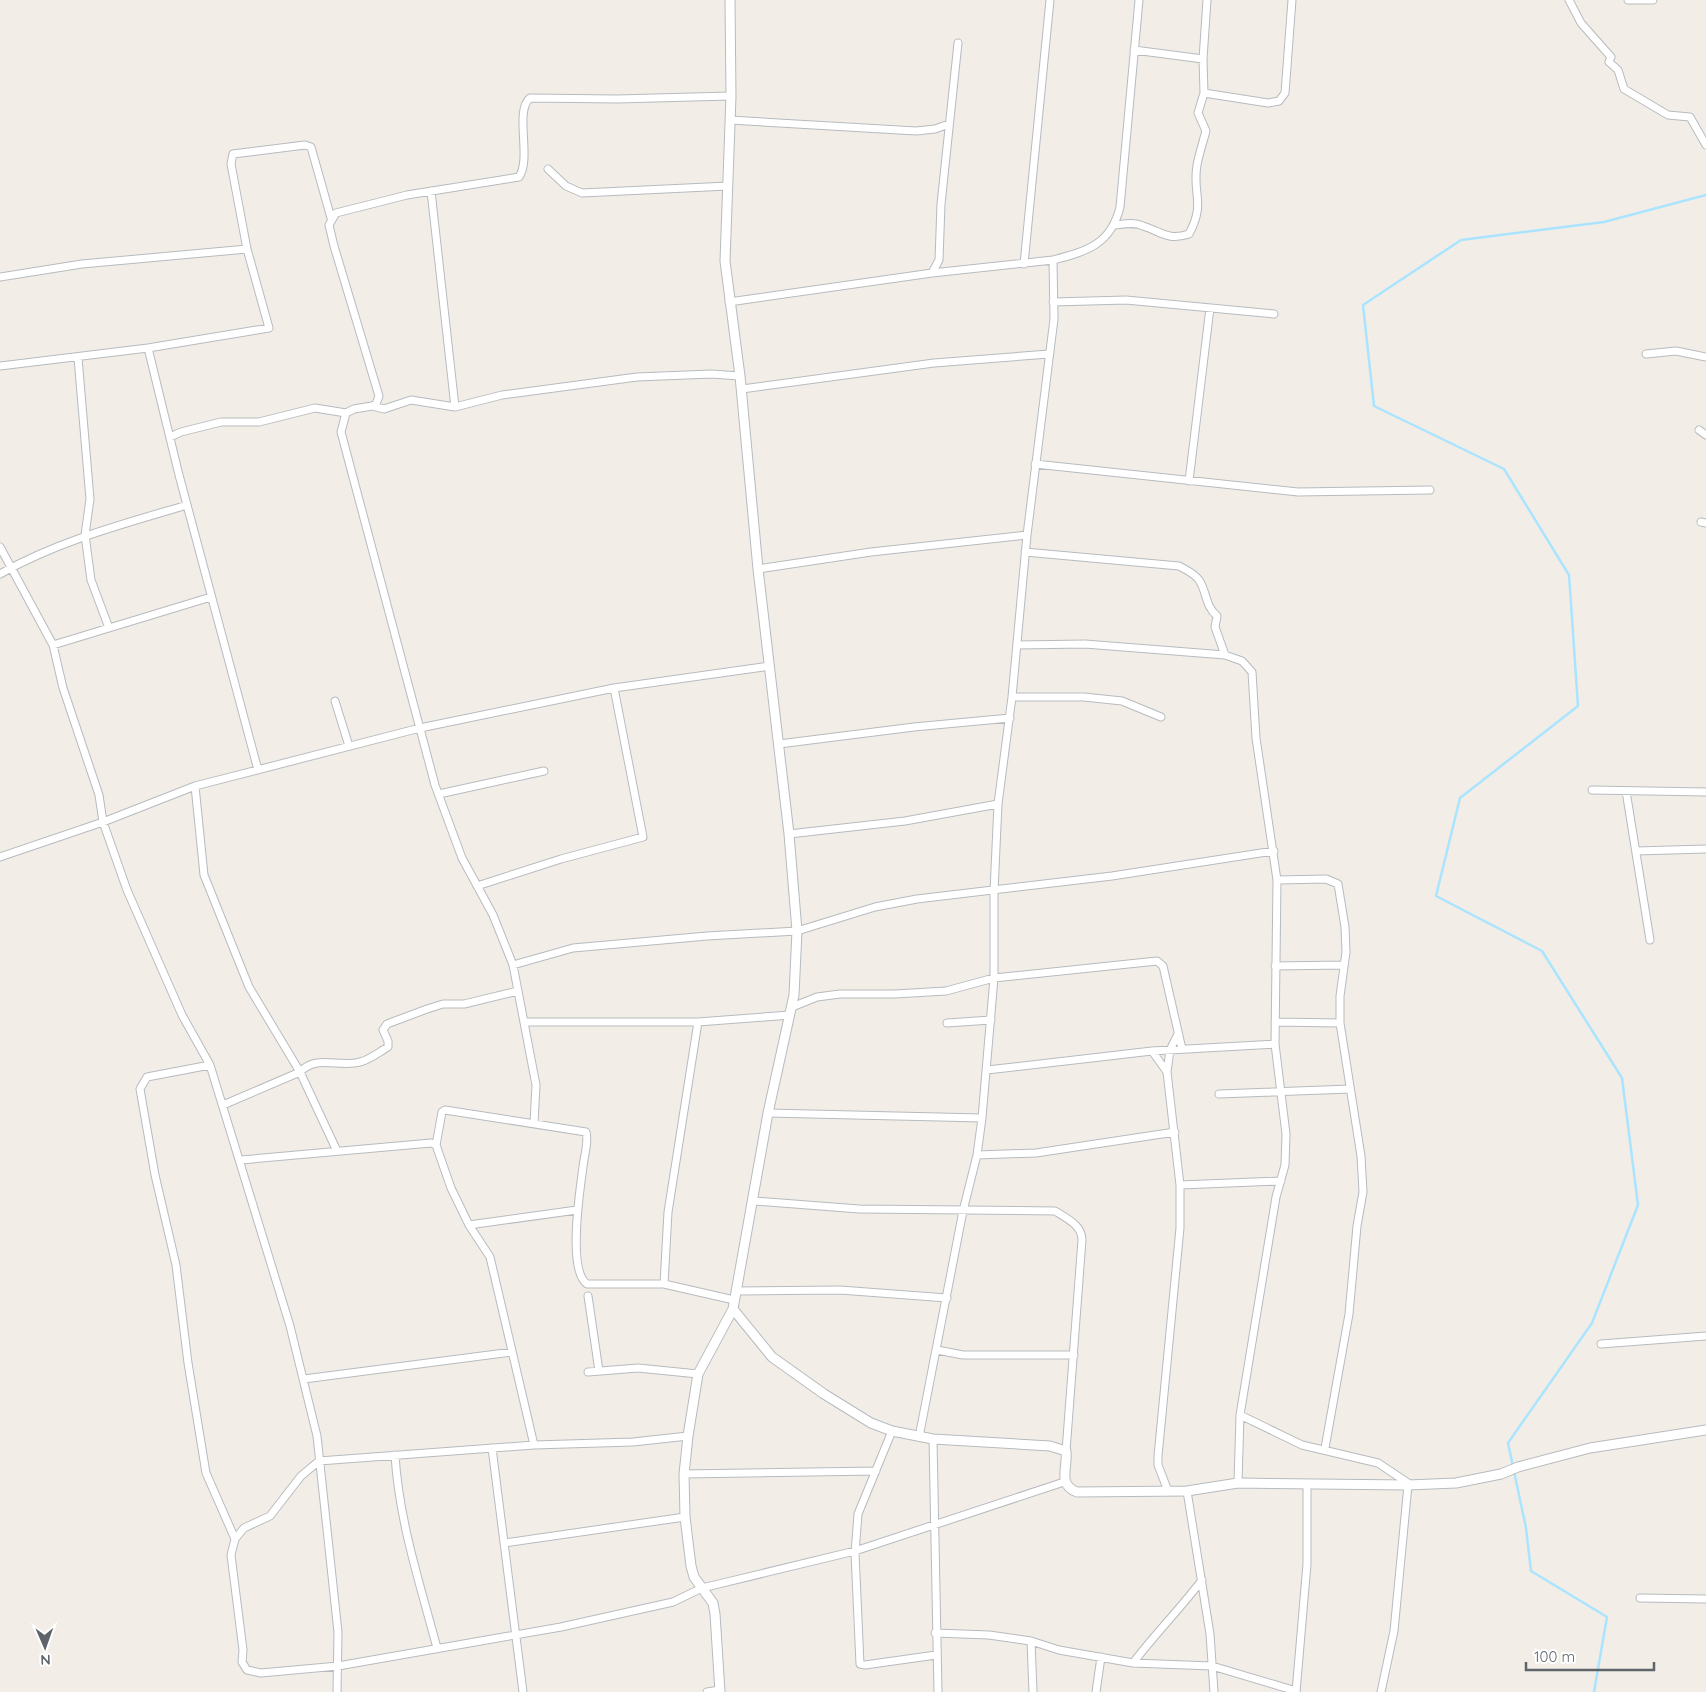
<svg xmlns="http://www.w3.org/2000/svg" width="1706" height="1692" font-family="Quicksand,sans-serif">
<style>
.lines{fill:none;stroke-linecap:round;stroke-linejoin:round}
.stream{stroke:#aae4ff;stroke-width:2.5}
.minor-casing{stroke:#b7bbbf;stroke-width:9}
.tertiary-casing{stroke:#b7bbbf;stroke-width:11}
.minor{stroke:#fff;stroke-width:7}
.tertiary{stroke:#fff;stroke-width:9}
</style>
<rect width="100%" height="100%" fill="#f2eee7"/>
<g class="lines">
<path class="stream" d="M1594 1692 1607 1617 1531 1571 1526 1528 1508 1443 1592 1323 1638 1205 1622 1078 1542 951 1436 896 1460 798 1578 706 1569 575 1504 469 1374 406 1363 305 1461 240 1604 222 1706 195"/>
<g class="minor-casing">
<path id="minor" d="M1569 0 1581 23 1611 57 1609 62 1618 70 1624 89 1668 115 1690 117 1706 145
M1628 0H1653
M1134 50 1203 59
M1204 93 1268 103 1279 101 1285 93 1292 0
M730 120 916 131 935 129 949 124
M548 169 566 186 582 193 728 186
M431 191 455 407
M1115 225C1125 224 1134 222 1143 226 1162 232 1168 241 1189 234 1206 202 1192 195 1197 165 1199 154 1203 142 1206 131L1198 113 1204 93 1203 59 1207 0
M1024 264 1050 0
M932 273 939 260 941 204 958 43
M0 277 82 264 247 249
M729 302 932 273 1053 260C1088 251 1111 244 1120 207L1139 0
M1053 302 1126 300 1274 314
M148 348 179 475 258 770
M1646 354 1676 351 1706 357
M78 358 90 499 85 535 91 580 109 628
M0 366 148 348 269 328 247 249 231 164 233 154 305 145 311 147 331 218
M742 389 934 363 1049 354
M372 406 376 404 379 396 334 246 329 225 336 213 407 195 519 177C532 158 514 111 530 98L617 99 731 96
M1699 430 1706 435
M170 437 181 432 221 422H259L315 408 346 413
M1035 464 1298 492 1430 490
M1189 481 1210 308
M1701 522 1706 523
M0 547 53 645 63 688 99 795 103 822 127 890 182 1015 210 1065 290 1326 317 1436 338 1632 337 1692
M1025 552 1179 566C1186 570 1194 573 1199 580 1207 592 1205 606 1217 616L1215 627 1225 655 1242 661 1252 672 1256 738 1277 880 1275 1044 1286 1134 1285 1165 1276 1197 1240 1415 1238 1483
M758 569 871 552 1027 535
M0 574C58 541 123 524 187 505
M53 645 211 597
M1017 645 1085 644 1225 655
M1012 697H1084L1122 701 1161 717
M335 701 349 746
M779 744 914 727 1010 718
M195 786 204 875 249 987 300 1072 337 1151
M1592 790 1706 792
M1626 791 1650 940
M439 794 544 771
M789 834 905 821 998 804
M1636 851 1706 849
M0 857 103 822 195 786 420 728 614 688 770 666
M1277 880 1326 879 1338 884 1345 927 1346 952 1340 996V1023L1361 1156 1363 1192 1357 1226 1349 1314 1325 1448
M477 886 561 859 643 837 614 688
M513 965 573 948 707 936 797 931 875 907 917 899 1112 876 1274 851
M1275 966 1344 965
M792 1007 817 997 840 994H895L946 991 994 978 1157 961 1163 966 1182 1049
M524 1022H698L790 1015
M1275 1022 1340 1023
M947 1023 991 1020
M1152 1051 1167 1072
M210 1065 147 1077 140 1089 155 1175 176 1265 188 1363 206 1473 235 1539
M987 1070 1152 1051 1275 1044
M1219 1094 1350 1089
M223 1105 300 1072C317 1054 339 1068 360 1062 369 1060 379 1052 388 1047V1041L383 1030 387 1024 427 1009 443 1004H464L518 991
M768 1113 982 1118
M534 1123 536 1085 513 965 493 915 462 858 435 785 341 432 346 413 354 409 372 406 384 409 411 400 455 407 502 395 637 377 711 374 740 376
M977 1155 1036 1153 1175 1132
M241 1160 431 1143 436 1145
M1180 1185 1281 1181
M754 1201 859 1209 1055 1211C1066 1218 1082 1225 1082 1240L1066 1451
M469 1225 577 1210
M664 1284 668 1212 698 1022
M736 1291 840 1290 947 1298
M588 1296 599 1371
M1601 1344 1706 1336
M937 1350 963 1355H1074
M588 1372 638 1368 698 1374
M304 1379 512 1352
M1240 1415 1302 1445 1378 1463 1411 1485
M892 1431 858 1514 855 1553 860 1664 865 1665 936 1655
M688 1436 633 1442 534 1445 319 1461 301 1476 270 1516 244 1528 235 1539 231 1555 243 1650 242 1662 247 1670 261 1673 338 1666 561 1627 673 1602 702 1588 855 1551 1064 1482
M919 1437 963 1211 977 1155 982 1118 994 978V891L998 804 1012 697 1027 535 1054 319 1053 260
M933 1439 938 1692
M534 1445 490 1257 469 1225 451 1188 436 1145 442 1112 445 1110 586 1132C589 1142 584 1156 583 1167 580 1190 567 1270 587 1284H664L734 1300
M492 1448 523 1692
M395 1455C399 1521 420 1584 437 1648
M684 1474 876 1471
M1168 1491 1158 1465V1456L1180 1228V1185L1167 1072 1170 1050 1178 1034
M1187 1491 1210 1634 1214 1692
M504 1543 685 1517
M1640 1598 1706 1599
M935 1633 989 1635 1031 1641 1059 1650 1133 1663 1212 1666 1296 1691
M1031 1641 1033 1692
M1133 1663C1155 1634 1180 1609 1202 1580
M707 1692 720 1690
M1096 1692 1101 1657
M1296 1692 1307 1564V1484
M1381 1692 1394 1631 1408 1485"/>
</g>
<g class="tertiary-casing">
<path id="tertiary" d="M733 1309 772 1357 824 1394 871 1423 892 1431 933 1439 1050 1446 1066 1451C1068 1469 1057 1484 1077 1492L1187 1491 1238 1483 1408 1485 1456 1483 1501 1474 1518 1467 1590 1448 1706 1430
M720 1692 715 1614 713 1603 694 1577 691 1566 685 1517 684 1474 688 1436 698 1374 733 1309 768 1113 794 995 797 931 789 834 758 569 740 376 725 261 731 96 730 0"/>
</g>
<use href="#minor" class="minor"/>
<use href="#tertiary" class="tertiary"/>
</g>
<g transform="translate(45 1647) rotate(178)" stroke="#ffffff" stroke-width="4" paint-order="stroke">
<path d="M0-4L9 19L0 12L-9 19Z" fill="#5e6469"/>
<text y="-8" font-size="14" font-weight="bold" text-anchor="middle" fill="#5e6469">N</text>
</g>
<path d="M1526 1662v8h128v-8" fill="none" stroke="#5e6469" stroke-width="2.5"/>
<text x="1534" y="1662" font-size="15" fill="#5e6469" stroke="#ffffff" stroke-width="4" paint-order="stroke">100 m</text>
</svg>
